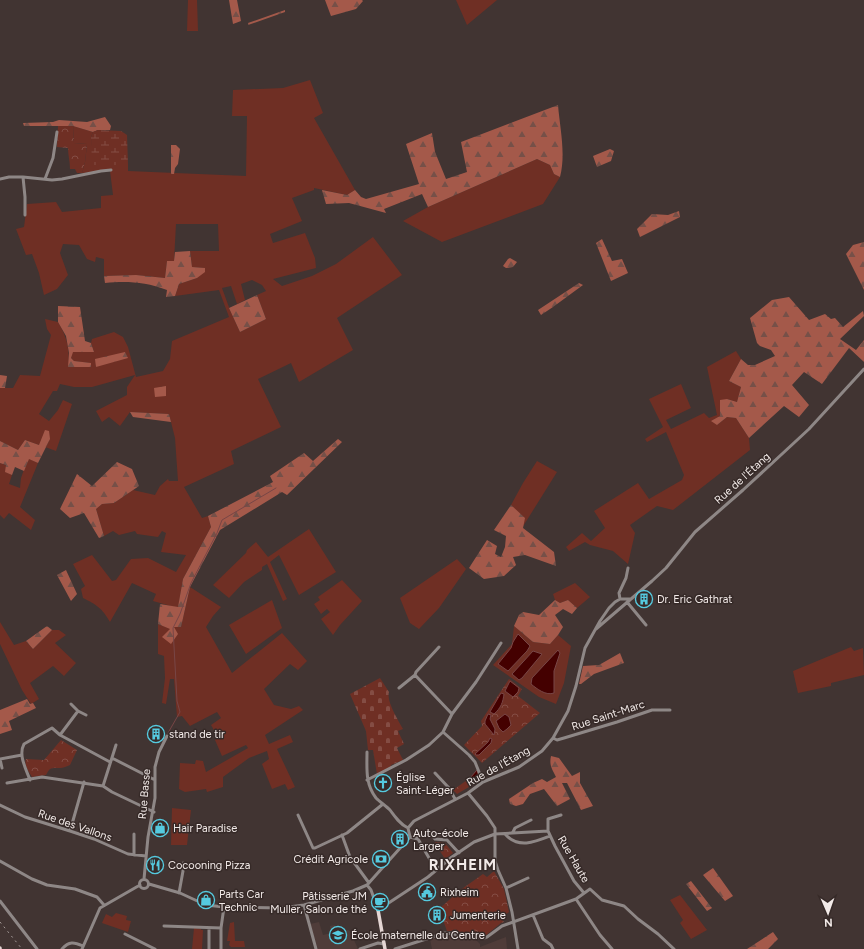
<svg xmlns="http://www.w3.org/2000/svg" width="864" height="949" font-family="Figtree,sans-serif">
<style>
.built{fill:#4f3c39}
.green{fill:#6f2f24;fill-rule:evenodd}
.forest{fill:url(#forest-firs)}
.wetland{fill:url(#wetland-marsh)}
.cemetery{fill:url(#cemetery-stones)}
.park{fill:url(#park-crowns)}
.water{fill:#400;stroke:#784646}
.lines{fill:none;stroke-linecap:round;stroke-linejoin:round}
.stream{stroke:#784646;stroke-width:1}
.minor{stroke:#8e8786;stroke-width:3}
.major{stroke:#e4d6d4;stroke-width:3.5}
.rail{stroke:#a49a98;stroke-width:1;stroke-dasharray:2 4;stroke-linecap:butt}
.labels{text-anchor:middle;stroke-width:3;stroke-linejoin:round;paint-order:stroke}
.street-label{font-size:11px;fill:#f2eae8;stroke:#362a28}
.poi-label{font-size:11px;fill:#f2eae8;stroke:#362a28;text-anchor:start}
.district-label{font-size:15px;font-weight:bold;letter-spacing:1px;fill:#f2eae8;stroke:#362a28}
</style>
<defs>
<pattern id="forest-firs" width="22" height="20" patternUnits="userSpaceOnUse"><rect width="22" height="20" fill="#a4594a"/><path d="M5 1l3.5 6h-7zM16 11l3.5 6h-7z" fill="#765048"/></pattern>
<pattern id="wetland-marsh" width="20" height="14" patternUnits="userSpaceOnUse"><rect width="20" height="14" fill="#6f2f24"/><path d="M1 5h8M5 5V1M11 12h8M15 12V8" fill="none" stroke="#844d44"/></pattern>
<pattern id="cemetery-stones" width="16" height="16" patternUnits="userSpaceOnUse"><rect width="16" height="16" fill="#6f2f24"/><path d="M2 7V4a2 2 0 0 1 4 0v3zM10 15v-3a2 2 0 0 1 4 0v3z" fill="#844d44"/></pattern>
<pattern id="park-crowns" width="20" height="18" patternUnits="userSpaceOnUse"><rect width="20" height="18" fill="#6f2f24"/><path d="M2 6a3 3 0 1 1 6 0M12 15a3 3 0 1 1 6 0" fill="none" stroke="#844d44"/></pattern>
</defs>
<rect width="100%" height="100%" fill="#413432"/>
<path class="built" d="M319 922 323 935 331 933 330 926 334 925 335 926 336 933 348 930 350 931 358 949H318L310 924Z
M445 936H453L475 939 480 944V947L506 937 507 949H432L430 939 439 937 442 938Z"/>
<path class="green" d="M188 0H197L198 31H187Z
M456 0H497L467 25Z
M310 80 323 113 314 118 355 190 347 195 314 188V190L292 198 302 221 270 234 273 243 305 233 315 258 316 268 273 279 282 286 312 276 336 264 373 237 402 275 337 318 353 350 299 382 291 363 258 379 281 427 231 451 234 464 184 487 202 518 208 516 211 527 183 579 178 608 153 601 156 594 132 583 110 622C102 608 97 605 83 598L81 589 85 586 73 564 92 555 112 581 116 580 131 559 148 558 176 572 186 555 161 552 166 533 162 531 158 537 137 534 135 531 119 535 113 531 104 536 96 509 102 504 114 503 133 490 155 495 160 486 168 479 169 481H178L175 438 169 414 130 412 120 426 109 417 102 422 96 411 127 395V387L135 375 92 387H74L60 384 57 391H53L39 414 49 421 58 410 63 400 72 404 56 451 45 447 50 439 39 445 25 440 18 450 0 441V388H13L20 375 40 376 51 335 47 329 45 319 58 322C68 339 69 348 69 367L90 363 74 361 71 358 72 352H94L91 343 92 339 114 332 123 337 128 347 136 377 163 371 170 359 172 341 229 317 219 290 175 296 179 284 197 278 204 268 192 267 190 251H219L218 224H176L174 261H167L165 278 136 275 104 276V259L96 257 95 262 87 259 79 245 63 244 60 253 68 275 57 289 44 295 39 273 32 254 26 255 16 229 24 227 27 204 56 202 62 212 101 208V196L113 195 110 171 82 173 85 162 87 144 74 143 73 126 93 132 91 137 94 165H128V171L246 176 247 116H232L233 90 283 88ZM252 280 262 285 266 291 257 295 266 319 240 332 230 310 222 288 231 286 237 304 245 300 241 284Z
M537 159 550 165 554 174 560 177 543 204 442 242 403 221 428 207Z
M736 351 741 359 729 381 741 387 737 402 727 399 717 425 727 417 736 418 749 438 750 450 673 510 657 506 630 525 635 533 628 564 613 551 590 545 585 542 569 551 566 547 582 533 591 541 605 528 594 511 638 483 649 499 682 480 684 475 666 432 647 442 645 439 663 427 649 399 681 384 691 408 666 420 671 429 704 413 709 418 717 415 707 367Z
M28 458 38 463 20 507 35 520 31 530 9 513 4 519 0 515V463L6 465V472L12 475 9 484 20 488 21 478Z
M537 461 557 472 522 528 511 505 523 483Z
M309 529 336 572 299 595 279 555 270 562 287 599 283 601 267 564 262 567V570L244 582 229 598 213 585 246 553 247 550 256 542 268 557Z
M457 559 466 569 439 608 419 629 410 623 400 598Z
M342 580 362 601 340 625 333 635 321 619 330 612 327 609 321 614 314 604 320 600 318 597Z
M575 583 590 597 577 608 568 600 560 603 555 600 553 594Z
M190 587 221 607 213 616 206 627 232 673 282 633 307 661 298 670 290 664 264 689 274 705 291 709 299 706 303 710 265 735 269 744 290 735 293 742 277 749 295 787 288 790 285 784 272 789 262 764 269 759 267 751 249 758 223 777V787L207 792 206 789 185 792 179 789 180 763 195 764 196 760 203 761 206 772 248 748 246 745 222 756 215 740 218 737 211 725 221 718 217 712 190 726 182 716 177 717 174 679H170L166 704 162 703 165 678 164 656 158 654V624L171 629 174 627H181Z
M272 600 282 628 246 654 229 625Z
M0 622 14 645 26 641 33 649 52 630H59L66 635 55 643 76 663 64 676 53 666 30 683 39 699 31 704 22 690 0 644Z
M514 626 533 642 550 644 558 635 571 646 564 683 556 704 539 697 493 665 512 644Z
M851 647 854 651 863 648 864 675 831 683V686L798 693 793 671Z
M172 808 191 810 187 845H171Z
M680 895 707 930 691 939 680 923 683 920 670 900Z
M116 913 127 916 126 920 131 921 128 932 102 923 106 914 112 917Z
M234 922 235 941H244L245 947H231L229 945 230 941H227L230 923Z
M194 928 201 929V930H203L202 949H192Z"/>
<path class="forest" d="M229 0H237L241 21 233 24Z
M325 0H362L363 1 356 9 331 16Z
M285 10V12L248 25V23Z
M558 105C560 129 566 154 560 177L554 174 550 165 537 159 428 207 422 194 384 209 386 213 349 203 326 204 322 190 347 195 355 190 361 197 366 199 419 184 406 144 432 133 435 152 446 179 467 172 461 142Z
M105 117 111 126 110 130H98L93 132 73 126H24L23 123 53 122 59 120 87 122Z
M171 145H176L180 149 178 164 175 168 174 174H171Z
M610 149 614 151 611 161 597 167 593 156Z
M679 211 680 217 640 237 637 229 652 214 668 215Z
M602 239 612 261 622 259 628 273 611 281 596 243Z
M864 242V290L846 254 853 245Z
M190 251 192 267 205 268V272L197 278 179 284 175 296 166 297 167 290C145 282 128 281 105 283L104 276 136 275 165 278 167 261H174L175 252Z
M510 258 517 262 513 267 506 268 503 266 508 259Z
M579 283 583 285 553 307 541 315 538 310Z
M257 295 266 319 240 332 229 308Z
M789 297 809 320 825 314 831 319 835 318 843 327 863 311 864 316 840 339 856 350 864 340V362L849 348 822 384 804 372 792 385 809 405 799 417 784 406 749 438 736 418 727 417 717 425 711 421 720 416V400L727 399 737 402 741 387 729 381 741 359 748 365H755L775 356 771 350 760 346 757 343 750 318 772 300Z
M58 306 80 307 85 341 91 343 94 352H73L71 358 74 361 91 363V367H68L69 353 66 336 58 322Z
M125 352 128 358 96 367 95 359Z
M0 375 7 376 5 388H0Z
M166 386V396L155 397 154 388Z
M130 412 169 414 171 422 133 417Z
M45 430 49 431 50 439 38 463 29 459 24 471 15 467 12 475 5 472 6 465 0 463V441L18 450 25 440 39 445Z
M338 439 342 442 287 495 282 492 220 530 190 587 181 627H174L178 634 171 644 162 637 170 629 158 624 160 604 178 607 183 579 211 527 208 516 273 482 270 476 304 453 313 461Z
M117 462 132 469 139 486 114 503 102 504 96 509 104 536 99 538 84 513 70 518 60 509 77 474 92 486Z
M511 505 525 518 523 528 554 552 556 566 525 555 513 557 516 565 504 576 484 579 469 568 487 540 497 546 495 554 501 557 505 547 506 536 494 530Z
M66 570 77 594 71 601 57 575Z
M555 600 560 603 568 600 577 608 572 614 563 609 555 615 563 627 558 635 550 644 533 642 514 626 519 615 523 612 539 615Z
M47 626 52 630 33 649 26 641Z
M620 653 624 663 594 674 581 684H579L583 666 599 665Z
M27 699 30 704 33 703 36 708 9 721 12 730 0 734V710Z
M551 756 559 758 572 776 580 772V783L593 806 581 810 567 783H562L570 799 557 806 544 789 530 794 523 804 516 806 510 804 509 799 533 783 542 779 547 782 556 777C552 769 549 765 551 756Z
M713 868 733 896 725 901 703 875Z
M691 881 712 908 707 911 686 884Z
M773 932 778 939 768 949H747Z"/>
<path class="wetland" d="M98 130 121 131 127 135 128 165H94L92 163 91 137 93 132Z"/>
<path class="cemetery" d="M380 678 389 692C386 701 398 720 403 729L398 731 404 744 397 748 403 760 391 765V767L377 774 373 750H368L366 731 350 694Z"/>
<path class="park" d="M58 126H73L74 143 87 144 85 162 82 173H77L75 169H70C70 161 68 155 68 148L57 147Z
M509 679 522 689 518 696 540 713 482 763 464 745 482 726 481 721Z
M61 740 77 750 70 765C67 766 63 768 60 768 51 768 50 767 46 775L32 777C29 772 24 765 26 759L44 760Z
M470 778 474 784 457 794 453 790Z
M436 842 445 843 453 853 445 859 435 843Z
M494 871 504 889 509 912 501 918 504 922 501 923 485 936 455 931H447L439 909 459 891 483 874 487 877Z"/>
<path class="water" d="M518 634 530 646 527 651 508 671 498 664 511 648 513 642Z
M558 650 560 653 554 671V693C546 696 537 689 531 684L532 678Z
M533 651 542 654 522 678 519 680 512 674Z
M510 681 519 688 518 692 513 697 505 691Z
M501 693 504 694C503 702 501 708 494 714L490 712 491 710Z
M488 714 491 715 490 719 495 729 494 735 485 724V721Z
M505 714 509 717 511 725 507 729 503 732 499 728 496 721Z
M490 738 492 739 491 743 479 755H476L475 754 488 742Z
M477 770 480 781 474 784 470 778Z"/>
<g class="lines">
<path class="stream" d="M168 733 180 712 177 701 173 628 180 614 191 583 217 533 222 520 276 488"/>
<path class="minor" d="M23 177 25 197V215
M0 179 9 177H23L52 180 62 179 101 171 111 170
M45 179 53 158 57 132
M620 599 619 593 626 578 628 568
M627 602 646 625
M596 629 652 581 666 568 695 532 743 490 809 429 864 369
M439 647 416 672 415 675 452 714
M399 688 415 675
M71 704 78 711
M443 732 469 755 475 762 483 782
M60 735 78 711 86 715
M553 738 557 740 564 738 617 722 652 710H670
M367 752C367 768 365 784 376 798 380 802 386 806 390 810 395 817 400 824 408 828L410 837
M112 758 155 780
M0 759 22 755
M0 759 2 768
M435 773 449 788 455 799
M30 780C26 769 18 755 24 744L52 728 60 735 110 762
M367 780 406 760 429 745 443 732 452 714 476 682 501 643
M7 783 42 777 103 786 112 792 154 812
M103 786 116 745
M468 793 487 816 495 828V861L498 870 506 888 512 912 518 949
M0 805 25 817 70 831 94 839 128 854 146 856
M298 815 313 848H315L347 833 383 804
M561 815 548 819V831L555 846 574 881 584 893
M408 828 414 821 468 793 483 782 519 767 542 751 553 738 568 711 576 686 585 648 600 621 609 608 615 602 620 599H631
M70 831 84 782
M513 832 515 828 531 820
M505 834C518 849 535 842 550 836
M342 835 350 857 369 883
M410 837 418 839 436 870
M416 838 427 831H429L435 839 447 840 459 853
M134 855V834
M0 861 32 879 47 885 75 889 97 897 104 905
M144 879 148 837 155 798V767L159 752 167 736
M139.5 884a4.5 4.5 0 1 1 9 0a4.5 4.5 0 1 1-9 0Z
M149 884 180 893 206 905 224 907 281 908 304 905 353 891 367 885 410 837
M367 885 371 890 378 910 428 877 452 857 474 842 495 834 548 831
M506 888 528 878
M179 893 183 871V863
M576 899 600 935 612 949
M0 901 37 949
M304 905 316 949
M533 915 543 939 551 945 553 949
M164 926 221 928
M125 934 155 949
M62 949C69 941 74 942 83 946
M82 949 100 908 140 885
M209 949V928
M221 949V928L224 907
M360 949 378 943 384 944
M395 949 445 933 484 938 487 937 502 926 576 899 590 889 602 900 624 906 638 919 658 934 674 949"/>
<path class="major" d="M378 910 385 949
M0 948V949"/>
<path class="rail" d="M0 922 22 949"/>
</g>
<defs>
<g id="building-ring" transform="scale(0.9)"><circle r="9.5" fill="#362a28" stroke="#55cadf" stroke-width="1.5"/><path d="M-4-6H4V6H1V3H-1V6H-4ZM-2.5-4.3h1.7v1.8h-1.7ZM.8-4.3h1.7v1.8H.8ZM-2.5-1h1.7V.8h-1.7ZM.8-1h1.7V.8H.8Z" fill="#55cadf"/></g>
<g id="church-ring" transform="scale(0.9)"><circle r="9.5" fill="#362a28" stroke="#55cadf" stroke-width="1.5"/><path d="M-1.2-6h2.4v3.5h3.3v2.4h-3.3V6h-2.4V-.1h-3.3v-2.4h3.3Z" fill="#55cadf"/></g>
<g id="shop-ring" transform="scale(0.9)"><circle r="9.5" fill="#362a28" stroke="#55cadf" stroke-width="1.5"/><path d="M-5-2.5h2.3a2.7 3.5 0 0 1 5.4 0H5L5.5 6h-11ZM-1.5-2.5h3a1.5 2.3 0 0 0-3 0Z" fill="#55cadf"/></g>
<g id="bank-ring" transform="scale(0.9)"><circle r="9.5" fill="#362a28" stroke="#55cadf" stroke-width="1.5"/><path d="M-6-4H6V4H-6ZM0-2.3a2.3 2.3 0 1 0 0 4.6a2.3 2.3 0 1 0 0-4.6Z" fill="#55cadf"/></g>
<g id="restaurant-ring" transform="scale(0.9)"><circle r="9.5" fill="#362a28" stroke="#55cadf" stroke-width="1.5"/><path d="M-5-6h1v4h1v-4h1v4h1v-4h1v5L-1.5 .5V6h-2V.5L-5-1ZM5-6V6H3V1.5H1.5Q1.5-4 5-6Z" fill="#55cadf"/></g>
<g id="civic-ring" transform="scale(0.9)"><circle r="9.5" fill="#362a28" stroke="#55cadf" stroke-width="1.5"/><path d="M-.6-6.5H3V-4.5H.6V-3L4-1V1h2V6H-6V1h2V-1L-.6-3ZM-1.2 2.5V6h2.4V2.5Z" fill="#55cadf"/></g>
<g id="cafe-ring" transform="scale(0.9)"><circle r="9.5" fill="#362a28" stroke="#55cadf" stroke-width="1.5"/><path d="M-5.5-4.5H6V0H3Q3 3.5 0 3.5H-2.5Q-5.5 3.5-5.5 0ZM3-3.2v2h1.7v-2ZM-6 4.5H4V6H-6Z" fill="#55cadf"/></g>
<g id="school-ring" transform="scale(0.9)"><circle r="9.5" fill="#362a28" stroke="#55cadf" stroke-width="1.5"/><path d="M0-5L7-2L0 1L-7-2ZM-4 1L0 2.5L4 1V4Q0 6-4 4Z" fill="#55cadf"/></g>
</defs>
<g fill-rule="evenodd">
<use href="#building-ring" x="644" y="599"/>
<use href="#building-ring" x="156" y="734"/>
<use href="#church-ring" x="383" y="783"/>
<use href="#shop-ring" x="160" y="828"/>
<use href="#building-ring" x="400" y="839"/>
<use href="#bank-ring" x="381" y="859"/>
<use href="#restaurant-ring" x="155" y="865"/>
<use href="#civic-ring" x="427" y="892"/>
<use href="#shop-ring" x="206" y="900"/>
<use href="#cafe-ring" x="380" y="902"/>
<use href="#building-ring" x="437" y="915"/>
<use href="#school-ring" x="338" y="935"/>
</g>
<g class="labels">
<g class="street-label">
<text transform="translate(742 478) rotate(-42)" y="4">Rue de l'Étang</text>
<text transform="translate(608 715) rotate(-18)" y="4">Rue Saint-Marc</text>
<text transform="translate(498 766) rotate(-29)" y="4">Rue de l'Étang</text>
<text transform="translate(144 794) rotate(-85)" y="4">Rue Basse</text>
<text transform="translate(75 825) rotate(19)" y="4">Rue des Vallons</text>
<text transform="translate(574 859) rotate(60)" y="4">Rue Haute</text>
</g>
<g class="poi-label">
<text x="657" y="603">Dr. Eric Gathrat</text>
<text x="169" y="738">stand de tir</text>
<text x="396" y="781">Église<tspan x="396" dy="13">Saint-Léger</tspan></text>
<text x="173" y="832">Hair Paradise</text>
<text x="413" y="837">Auto-école<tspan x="413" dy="13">Larger</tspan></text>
<text x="368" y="863" text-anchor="end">Crédit Agricole</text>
<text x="168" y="869">Cocooning Pizza</text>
<text x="440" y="896">Rixheim</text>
<text x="219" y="898">Parts Car<tspan x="219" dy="13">Technic</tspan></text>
<text x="367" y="900" text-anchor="end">Pâtisserie JM<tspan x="367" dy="13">Muller, Salon de thé</tspan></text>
<text x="450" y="919">Jumenterie</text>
<text x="351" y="939">École maternelle du Centre</text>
</g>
<g class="district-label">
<text x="463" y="870">RIXHEIM</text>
</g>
</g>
<g transform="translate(828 913) rotate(178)" stroke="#362a28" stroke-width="3" paint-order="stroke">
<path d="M0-3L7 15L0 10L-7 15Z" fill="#f2eae8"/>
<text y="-6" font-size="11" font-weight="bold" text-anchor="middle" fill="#f2eae8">N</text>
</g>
</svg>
